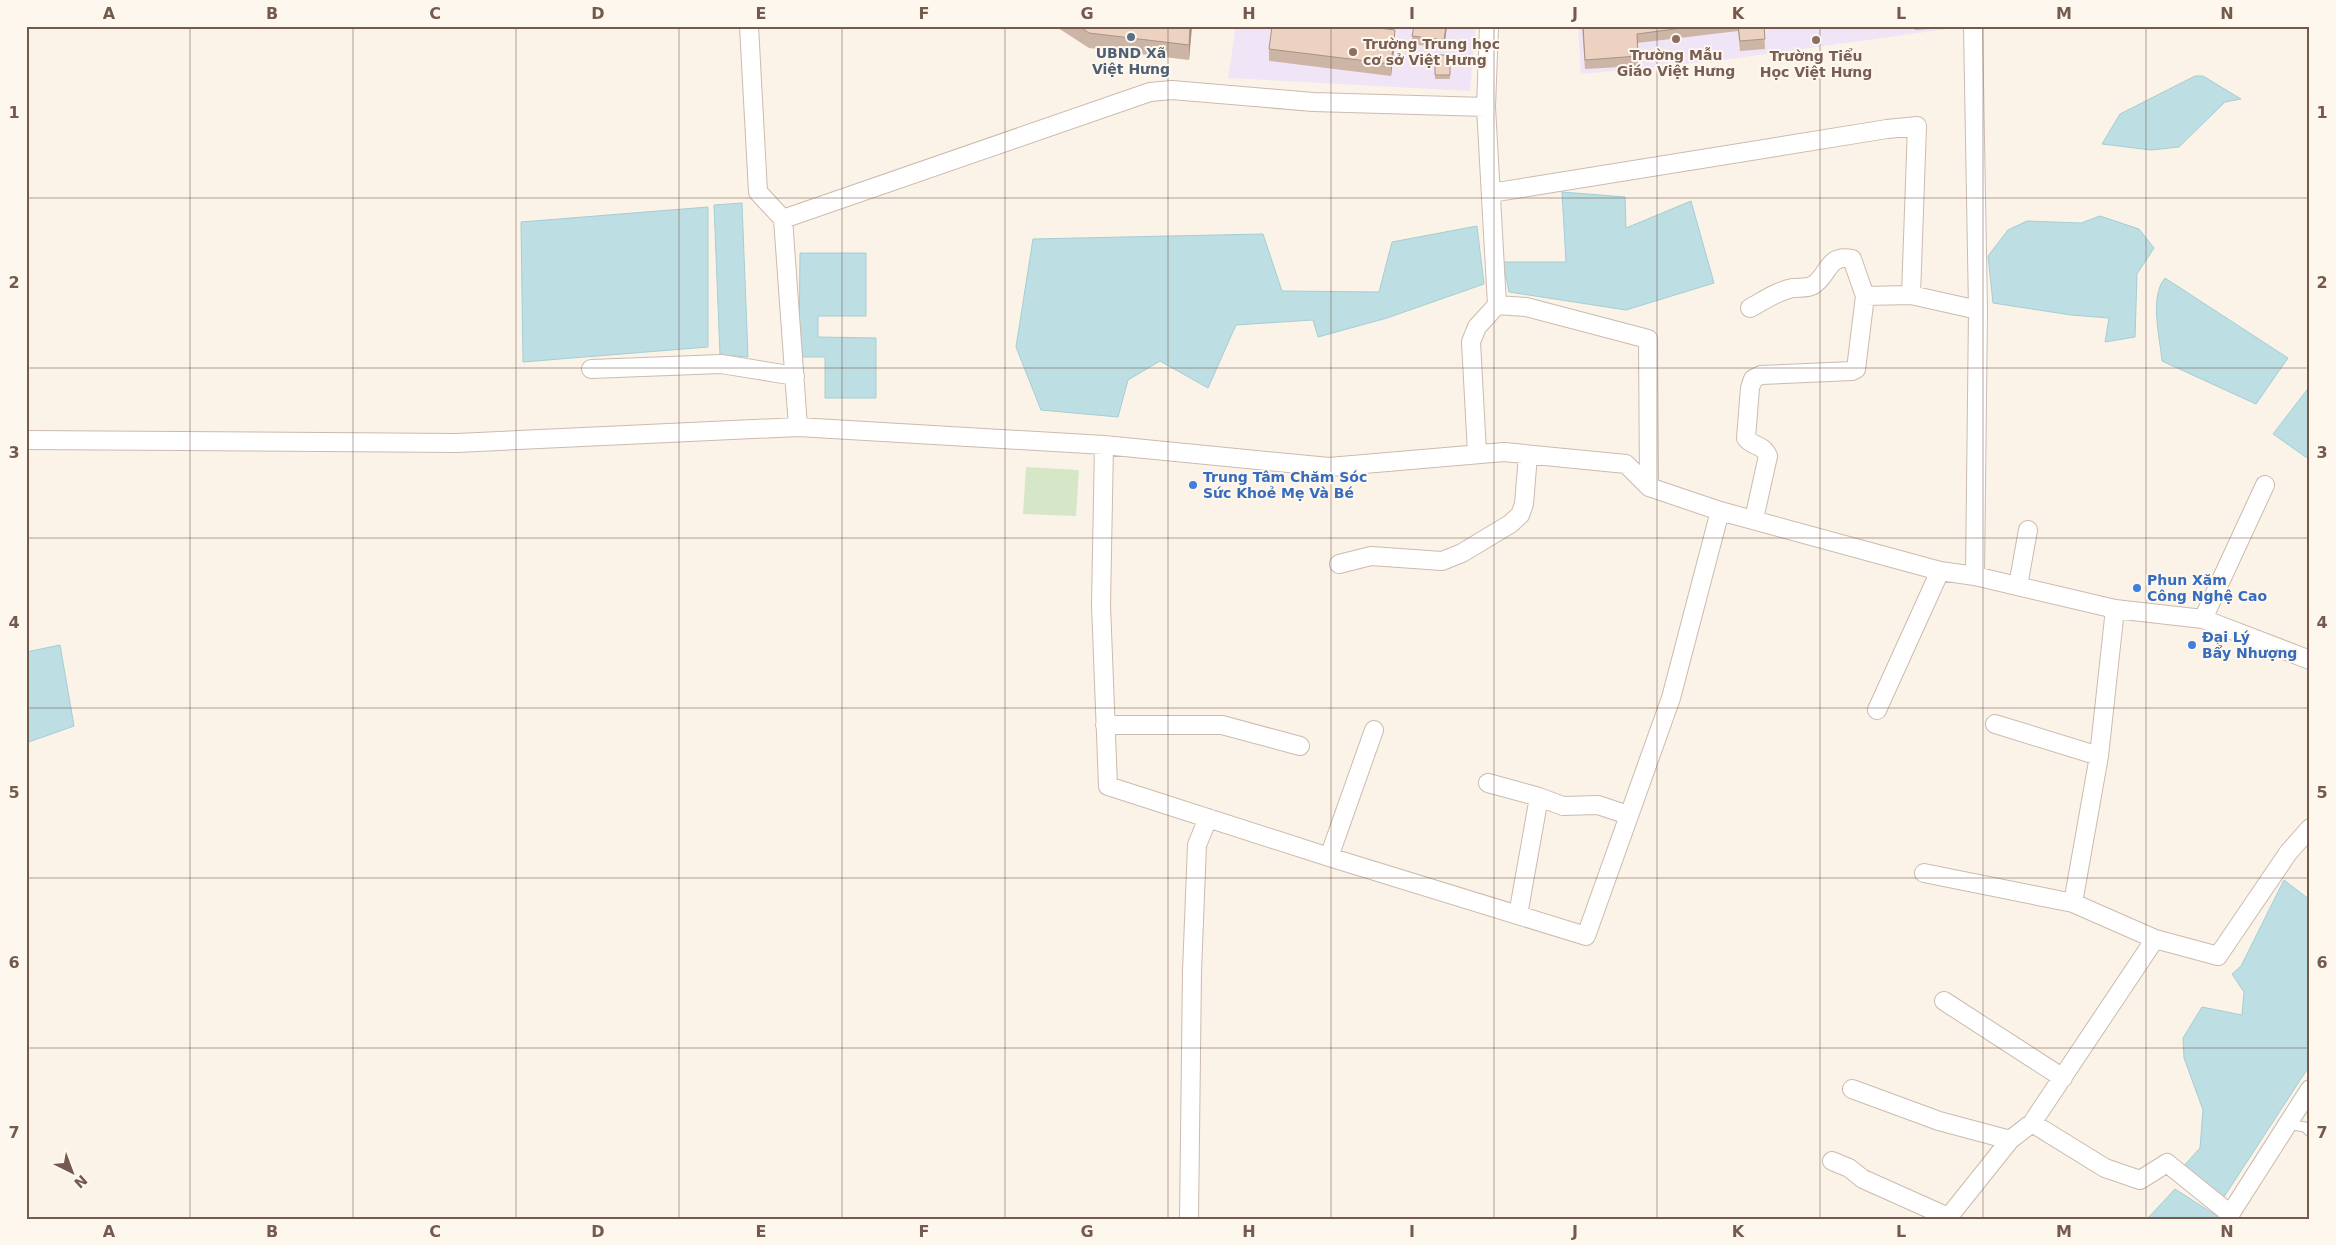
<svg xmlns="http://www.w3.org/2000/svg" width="2336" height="1245" font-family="'DejaVu Sans',sans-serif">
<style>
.education{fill:#f0e4f7}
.green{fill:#d5e7c7}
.water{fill:#bddee3;stroke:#a4ced4}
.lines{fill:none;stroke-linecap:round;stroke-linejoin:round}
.service-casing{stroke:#ccbaae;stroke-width:11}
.minor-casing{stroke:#ccbaae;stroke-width:20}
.service{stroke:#fff;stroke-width:9}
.minor{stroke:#fff;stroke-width:18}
.wall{fill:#cdb5a6}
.shaded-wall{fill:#a79387}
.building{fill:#eed2c1;stroke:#a79387}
.grid{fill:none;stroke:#735a4d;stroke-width:1;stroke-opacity:0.55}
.service-dot{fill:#5c6f8a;stroke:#fef7ed;stroke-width:2}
.education-dot{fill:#8d6e63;stroke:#fef7ed;stroke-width:2}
.shop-dot{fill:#3f7fe0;stroke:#fef7ed;stroke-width:2}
.labels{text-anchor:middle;stroke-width:4;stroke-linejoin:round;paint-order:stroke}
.education-label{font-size:14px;font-weight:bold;fill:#785e54;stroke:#fef7ed}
.service-label{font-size:14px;font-weight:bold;fill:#4e5e75;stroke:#fef7ed}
.shop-label{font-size:14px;font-weight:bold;fill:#366cbe;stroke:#fef7ed;text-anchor:start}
.neatline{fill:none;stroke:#735a4d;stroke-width:2}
.grid-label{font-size:16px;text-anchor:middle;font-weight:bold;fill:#735a4d}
</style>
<rect width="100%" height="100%" fill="#fbf3e7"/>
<path class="education" d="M1236 26H1476L1470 91 1228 78Z
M1578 26H1947V29L1715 61 1581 74Z"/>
<path class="green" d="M1026 467 1079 470 1076 516 1023 514Z"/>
<path class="water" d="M2195 76H2203L2241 99 2225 102 2179 147 2151 150 2102 144 2120 114Z
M1562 192 1625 197 1626 228 1691 201 1714 283 1626 310 1509 292 1503 262H1566Z
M742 203 748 357 720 355 714 205Z
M708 207V347L523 362 521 222Z
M2100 216 2139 229 2154 248 2137 274 2135 337 2105 342 2109 318 2071 315 1993 303 1988 256 2008 230 2027 221 2081 223Z
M1477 226 1484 284 1387 318 1318 337 1313 320 1236 325 1208 388 1160 361 1128 380 1118 417 1041 410 1016 347 1033 239 1263 234 1282 291 1379 292 1392 242Z
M800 253H866V316H818V337L876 338V398H825V357H799Z
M2165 278 2288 358 2256 404 2162 361C2160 337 2149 297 2165 278Z
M2310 386V460L2273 434Z
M60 645 74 726 26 743V652Z
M2284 880 2310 900V1065L2222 1200 2181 1169 2200 1148 2203 1110 2184 1058 2183 1038 2202 1007 2242 1015 2244 992 2232 974 2241 966Z
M2175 1189 2217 1216 2215 1219H2147Z"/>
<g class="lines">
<g class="service-casing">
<path id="service" d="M2287 1124 2305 1127 2310 1132"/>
</g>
<g class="minor-casing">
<path id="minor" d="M749 26 758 192 783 219 798 427
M1489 26 1486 107 1497 305
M1973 26 1978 310 1975 576
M1491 193 1887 129 1917 126 1911 295
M783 219 1150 92 1172 90 1313 102 1486 107
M1750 308C1763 301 1779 290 1793 288 1801 287 1810 289 1816 283 1830 271 1829 254 1852 259L1865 296
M591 369 721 364 795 376
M26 440 457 443 798 427 1104 445 1329 467 1504 452 1626 464 1649 487 1720 511 1940 571 1975 576 2115 609 2203 619 2310 660
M1104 445 1101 605 1108 786 1329 857 1586 936 1671 698 1720 511
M1477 453 1471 342 1477 327 1497 305 1526 307 1648 339 1649 487
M1754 519 1768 456C1762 443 1752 447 1746 438L1750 388 1753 379 1761 375 1852 371 1856 369 1865 296 1911 295 1978 310
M1339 564 1371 556 1442 561 1462 553 1510 524 1520 515 1524 504 1528 455
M2018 586 2028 530
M2203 619 2265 485
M1877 710 1940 571
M1995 724 2099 756
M1105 725H1222L1300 746
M1488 783 1539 797 1563 806 1598 805 1628 815
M1329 857 1374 730
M1924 873 2073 903 2155 939 2218 956 2288 853 2310 828
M2073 903 2099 756 2115 609
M1518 915 1539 797
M1944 1001 2063 1078
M1852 1089 1939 1121 2010 1140
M2032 1123 2105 1168 2140 1180 2167 1163 2229 1213
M1832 1161 1849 1168 1863 1179 1948 1217
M1189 1219 1192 971 1197 845 1208 818
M1947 1219 2010 1140 2032 1123 2155 939
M2227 1219 2310 1089"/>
</g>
<use href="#service" class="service"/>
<use href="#minor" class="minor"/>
</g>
<path class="wall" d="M1055 26H1192L1189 60 1089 48Z
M1447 26 1444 48 1412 44V36Z
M1582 26H1764L1765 49 1740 51 1738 31 1637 43 1638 66 1585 69Z
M1914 26H1942V28L1915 30Z
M1395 42 1391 76 1269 61V49Z
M1435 55H1450V79H1435Z"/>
<path class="shaded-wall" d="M1190 26H1192L1189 60V45Z
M1446 26H1447L1444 48V40Z
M1395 30V42L1391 76V64Z"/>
<path class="building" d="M1079 26H1190L1189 45 1089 33Z
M1272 26H1364L1395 30 1391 64 1269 49Z
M1414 26H1446L1444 40 1412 36Z
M1583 26H1697L1637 34 1638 56 1585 60Z
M1738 26H1764L1765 39 1740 41Z
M1435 55H1450V75H1435Z"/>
<path class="grid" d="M190 26V1219M353 26V1219M516 26V1219M679 26V1219M842 26V1219M1005 26V1219M1168 26V1219M1331 26V1219M1494 26V1219M1657 26V1219M1820 26V1219M1983 26V1219M2146 26V1219M26 198H2310M26 368H2310M26 538H2310M26 708H2310M26 878H2310M26 1048H2310"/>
<circle class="service-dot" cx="1131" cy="37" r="5"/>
<g class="education-dot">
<circle cx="1676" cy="39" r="5"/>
<circle cx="1816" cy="40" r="5"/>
<circle cx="1353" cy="52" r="5"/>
</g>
<g class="shop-dot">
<circle cx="1193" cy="485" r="5"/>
<circle cx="2137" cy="588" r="5"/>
<circle cx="2192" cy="645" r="5"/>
</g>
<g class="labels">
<g class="education-label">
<text x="1363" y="49" text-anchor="start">Trường Trung học<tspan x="1363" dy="16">cơ sở Việt Hưng</tspan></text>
<text x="1676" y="60">Trường Mẫu<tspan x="1676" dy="16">Giáo Việt Hưng</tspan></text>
<text x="1816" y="61">Trường Tiểu<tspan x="1816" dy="16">Học Việt Hưng</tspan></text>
</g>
<g class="service-label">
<text x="1131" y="58">UBND Xã<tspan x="1131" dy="16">Việt Hưng</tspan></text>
</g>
<g class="shop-label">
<text x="1203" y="482">Trung Tâm Chăm Sóc<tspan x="1203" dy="16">Sức Khoẻ Mẹ Và Bé</tspan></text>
<text x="2147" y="585">Phun Xăm<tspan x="2147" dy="16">Công Nghệ Cao</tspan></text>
<text x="2202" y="642">Đại Lý<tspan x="2202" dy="16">Bẩy Nhượng</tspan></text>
</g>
</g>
<rect width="2336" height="1245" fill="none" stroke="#fef7ed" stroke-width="55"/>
<g transform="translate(72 1172) rotate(138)" stroke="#fef7ed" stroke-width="4" paint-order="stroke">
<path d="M0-4L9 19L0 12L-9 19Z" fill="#735a4d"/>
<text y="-8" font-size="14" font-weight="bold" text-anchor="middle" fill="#735a4d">N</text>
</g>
<rect x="28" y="28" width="2280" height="1190" class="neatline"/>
<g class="grid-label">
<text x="109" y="19">A</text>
<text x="272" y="19">B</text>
<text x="435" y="19">C</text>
<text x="598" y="19">D</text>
<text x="761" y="19">E</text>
<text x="924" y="19">F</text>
<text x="1087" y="19">G</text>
<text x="1249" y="19">H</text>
<text x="1412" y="19">I</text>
<text x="1575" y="19">J</text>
<text x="1738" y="19">K</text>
<text x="1901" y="19">L</text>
<text x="2064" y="19">M</text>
<text x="2227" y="19">N</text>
<text x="14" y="118">1</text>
<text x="2322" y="118">1</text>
<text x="14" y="288">2</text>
<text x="2322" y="288">2</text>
<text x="14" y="458">3</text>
<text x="2322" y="458">3</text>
<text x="14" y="628">4</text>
<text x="2322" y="628">4</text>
<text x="14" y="798">5</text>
<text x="2322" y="798">5</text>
<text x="14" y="968">6</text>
<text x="2322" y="968">6</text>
<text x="14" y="1138">7</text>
<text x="2322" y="1138">7</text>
<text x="109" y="1237">A</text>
<text x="272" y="1237">B</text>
<text x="435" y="1237">C</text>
<text x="598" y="1237">D</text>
<text x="761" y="1237">E</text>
<text x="924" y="1237">F</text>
<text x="1087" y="1237">G</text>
<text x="1249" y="1237">H</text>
<text x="1412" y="1237">I</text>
<text x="1575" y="1237">J</text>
<text x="1738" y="1237">K</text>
<text x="1901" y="1237">L</text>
<text x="2064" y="1237">M</text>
<text x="2227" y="1237">N</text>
</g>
</svg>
